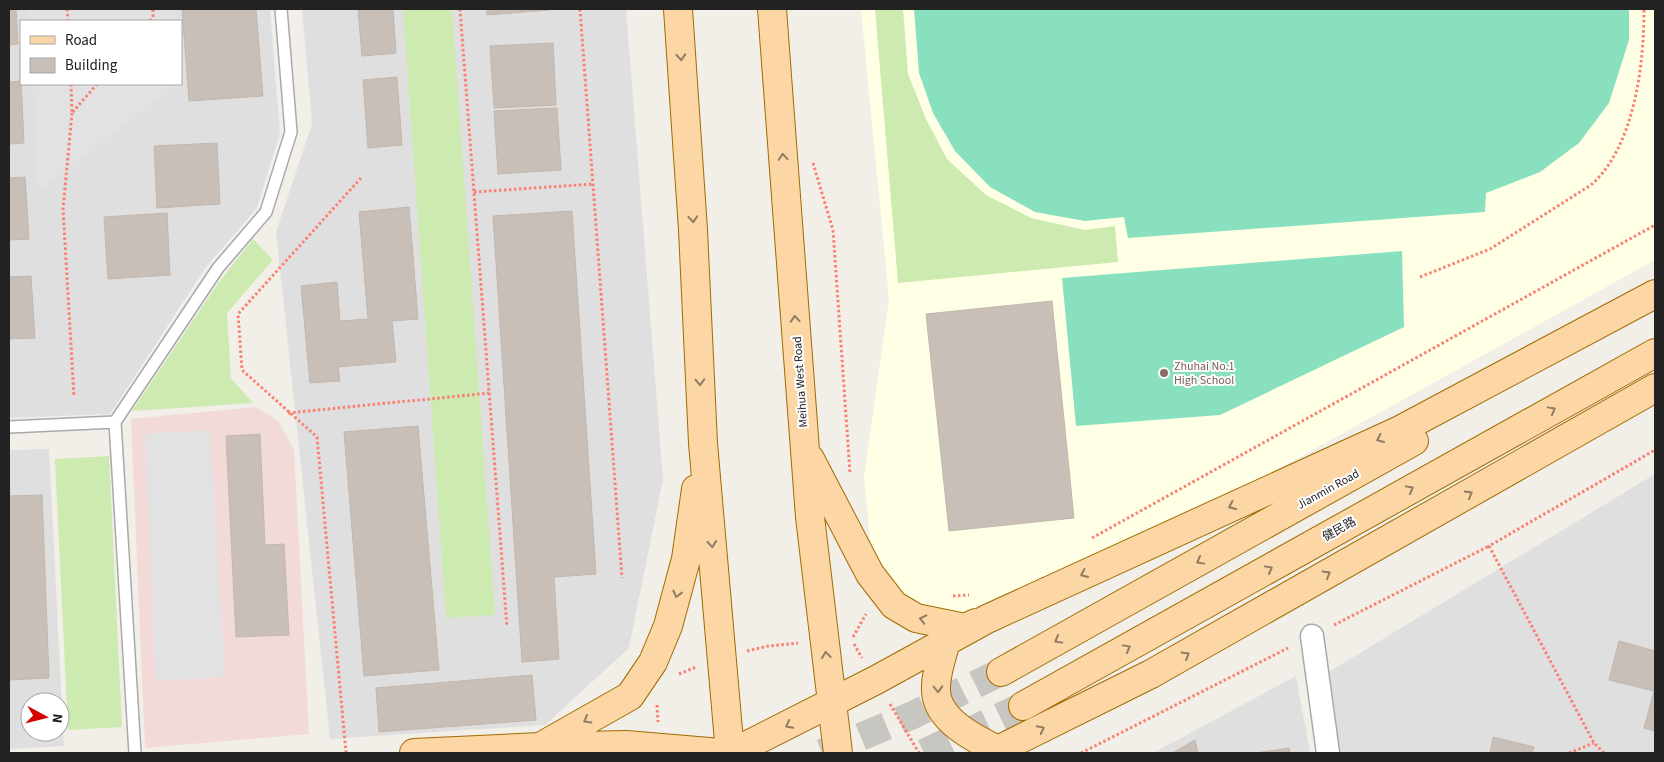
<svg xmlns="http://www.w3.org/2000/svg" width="1664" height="762" font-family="'Source Sans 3','Noto Sans SC',sans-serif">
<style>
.residential{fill:#e0dfdf;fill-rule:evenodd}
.commercial{fill:#f2dad9}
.education{fill:#ffffe5}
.grass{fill:#cdebb0}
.pitch{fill:#88e0be}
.parking{fill:#e2e2e2}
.building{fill:#c7bfb8;stroke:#c4b6ab}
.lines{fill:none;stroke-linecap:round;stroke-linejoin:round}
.primary-tunnel{stroke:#c8c6c1;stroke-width:28;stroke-dasharray:28 14;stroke-linecap:butt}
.lane-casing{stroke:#a9a9a9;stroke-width:14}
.street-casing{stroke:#a9a9a9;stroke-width:25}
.primary-casing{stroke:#a06b00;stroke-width:30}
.path{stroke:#fa8072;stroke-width:3;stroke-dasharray:2.5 2.5;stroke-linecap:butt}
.lane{stroke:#fff;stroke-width:11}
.street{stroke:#fff;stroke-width:22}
.primary{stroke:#fcd6a4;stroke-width:28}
.oneway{stroke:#8f7c63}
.education-dot{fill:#8d6e63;stroke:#fff;stroke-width:2}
.labels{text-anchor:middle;stroke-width:4;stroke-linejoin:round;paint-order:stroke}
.education-label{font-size:12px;fill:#785e54;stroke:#fff;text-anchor:start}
.street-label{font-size:12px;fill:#222;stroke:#fff}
</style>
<rect width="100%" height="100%" fill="#f2efe9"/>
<path class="residential" d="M9 9H270L280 133 257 208 206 267 110 414 9 418ZM21 21H181V84H21Z
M302 9H626L663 479 629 648 545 725 330 739 276 232 312 124Z
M49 449 64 746 9 749V450ZM30 702H60V732H30Z
M1655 474V753H1339L1327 673Z
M1296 676 1310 753H1153Z"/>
<path class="commercial" d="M256 407 278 421 294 449 309 734 145 748 131 419Z"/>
<path class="education" d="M861 9H1655V260L1042 600 962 617 938 616 881 586 871 547 864 478 889 299Z"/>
<path class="grass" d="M403 9H452L495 615 446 618Z
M875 9H903L908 74 926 119 947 159 986 195 1031 218 1085 230 1115 226 1118 262 898 283Z
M253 239 273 260 227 313 231 378 253 403 132 411 217 285Z
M109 456 122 727 68 730 55 459Z"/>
<path class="pitch" d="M914 9H1629V40L1609 103 1579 143 1540 172 1486 193 1485 212 1128 238 1124 217 1085 221 1035 212 990 187 955 151 933 113 919 73Z
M1402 251 1404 327 1220 415 1076 426 1062 278Z"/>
<path class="parking" d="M29 9H174L175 21H29Z
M33 84H177L39 191Z
M210 430 225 677 156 681 145 434Z"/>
<path class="building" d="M9 9H16L18 44 9 45Z
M182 9H256L263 96 189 101Z
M358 9H393L396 53 362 56Z
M487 9H550V10L487 15Z
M553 43 556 105 494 108 490 46Z
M397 77 402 145 368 148 363 80Z
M21 81 24 143 9 144V82Z
M557 108 561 170 498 174 494 111Z
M217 143 220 204 157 208 154 146Z
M25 177 29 239 9 240V178Z
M409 207 418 319 392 321 396 362 338 367 340 381 310 383 301 286 337 282 340 321 368 319 359 212Z
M572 211 596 574 554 577 559 659 522 662 493 216Z
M167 213 170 275 108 279 104 217Z
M31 276 35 338 9 339V277Z
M1052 301 1074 518 949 531 926 314Z
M418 426 439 670 364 676 344 432Z
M260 434 265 545 284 544 289 635 236 637 226 436Z
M42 495 49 678 9 680V496Z
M1619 641 1655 651V731L1644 728 1654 691 1609 680Z
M532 675 536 720 379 732 376 688Z
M1493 737 1534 747 1532 753H1490Z
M1195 740 1198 753H1172Z
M1289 748 1290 753H1256Z"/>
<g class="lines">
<path class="primary-tunnel" d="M822 753 913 715 1001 672
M924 753 1023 706"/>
<g class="lane-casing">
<path id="lane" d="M9 427 115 422
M135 753 115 422 218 268 266 212 291 132 281 9"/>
</g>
<g class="street-casing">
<path id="street" d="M1312 636 1328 753"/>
</g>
<g class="primary-casing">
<path id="primary" d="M678 9 693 230 703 443 730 753
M772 9 810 517 838 753
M810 459 870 574 894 605 916 618 965 628 976 623
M946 641C942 657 935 675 936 691 937 720 975 739 998 750
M1001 672 1414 441
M1023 706 1655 353
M540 747 630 696 653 662 668 626 686 559 696 489
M414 753 540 747 626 745 721 753
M732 753 876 680 987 619 1398 431 1655 294
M992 753 1151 674 1655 388"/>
</g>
<path class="path" d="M67 9 68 21
M460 9 507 627
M580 9 622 578
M150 21 153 17V9
M71 84 72 113 97 84
M72 113 63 209 74 397
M813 163 833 230 850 473
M474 192 593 184
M1420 277 1490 249 1591 185C1635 146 1644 64 1644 9
M288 413 489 393
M1092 538 1655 225
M953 596 969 595
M1334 625 1489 546
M853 637 866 614
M854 644 862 658
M747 651 768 646 798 643
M679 674 696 667
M890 704 919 753
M657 705 658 722
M346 753 317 437 242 370 238 314 361 178
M1081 753 1288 648
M1569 753 1594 743
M1604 753 1594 743 1489 546 1655 450"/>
<use href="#lane" class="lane"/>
<use href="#street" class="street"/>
<use href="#primary" class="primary"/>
</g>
<defs><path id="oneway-chevron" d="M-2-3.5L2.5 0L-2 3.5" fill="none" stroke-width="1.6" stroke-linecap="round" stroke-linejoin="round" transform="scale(1.25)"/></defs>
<g class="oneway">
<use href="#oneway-chevron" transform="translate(681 57) rotate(86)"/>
<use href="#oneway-chevron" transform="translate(783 157) rotate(-94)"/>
<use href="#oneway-chevron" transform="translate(693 219) rotate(86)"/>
<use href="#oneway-chevron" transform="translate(795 319) rotate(-94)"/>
<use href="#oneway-chevron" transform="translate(700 382) rotate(87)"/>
<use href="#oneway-chevron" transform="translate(1552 410) rotate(-29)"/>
<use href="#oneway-chevron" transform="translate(1380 439) rotate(155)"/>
<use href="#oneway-chevron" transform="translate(1410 489) rotate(-29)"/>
<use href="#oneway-chevron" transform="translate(1469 494) rotate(-30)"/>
<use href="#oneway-chevron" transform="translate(1232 506) rotate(155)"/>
<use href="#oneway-chevron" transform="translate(712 544) rotate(85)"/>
<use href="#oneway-chevron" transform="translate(1200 561) rotate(151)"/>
<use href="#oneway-chevron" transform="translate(1269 569) rotate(-29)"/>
<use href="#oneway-chevron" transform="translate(1084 574) rotate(155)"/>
<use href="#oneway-chevron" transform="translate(1327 574) rotate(-30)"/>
<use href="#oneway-chevron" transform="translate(677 594) rotate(104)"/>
<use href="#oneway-chevron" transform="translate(923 619) rotate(-167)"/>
<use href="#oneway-chevron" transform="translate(1058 640) rotate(151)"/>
<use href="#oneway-chevron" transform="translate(1127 648) rotate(-29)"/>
<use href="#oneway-chevron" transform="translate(826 655) rotate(-97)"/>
<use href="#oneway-chevron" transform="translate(1186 655) rotate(-30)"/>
<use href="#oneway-chevron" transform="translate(938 689) rotate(88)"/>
<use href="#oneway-chevron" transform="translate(587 720) rotate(150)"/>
<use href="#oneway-chevron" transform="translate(789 725) rotate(153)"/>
<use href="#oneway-chevron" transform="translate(1041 729) rotate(-26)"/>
</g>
<circle class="education-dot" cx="1164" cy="373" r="5"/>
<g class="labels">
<g class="education-label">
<text x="1174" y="370">Zhuhai No.1<tspan x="1174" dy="14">High School</tspan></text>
</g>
<g class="street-label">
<text transform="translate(800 382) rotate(-94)" y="4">Meihua West Road</text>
<text transform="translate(1328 489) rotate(-29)" y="4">Jianmin Road</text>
<text transform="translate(1339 529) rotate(-29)" y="4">健民路</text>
</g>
</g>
<rect width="1664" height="762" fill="none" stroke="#222222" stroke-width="20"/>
<rect x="20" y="20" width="162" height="65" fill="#ffffff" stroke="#a7a7a7"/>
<rect x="30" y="36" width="25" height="8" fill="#fcd6a4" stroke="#a7a7a7"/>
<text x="65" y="45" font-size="15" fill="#222222">Road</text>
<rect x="30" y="58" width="25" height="15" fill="#c7bfb8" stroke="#a7a7a7"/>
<text x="65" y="70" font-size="15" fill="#222222">Building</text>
<g transform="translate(45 717) rotate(97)"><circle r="24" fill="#ffffff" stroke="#a7a7a7"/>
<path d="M0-4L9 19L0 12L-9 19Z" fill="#d40000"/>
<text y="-8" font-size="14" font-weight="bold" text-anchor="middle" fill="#222222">N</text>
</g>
</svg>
